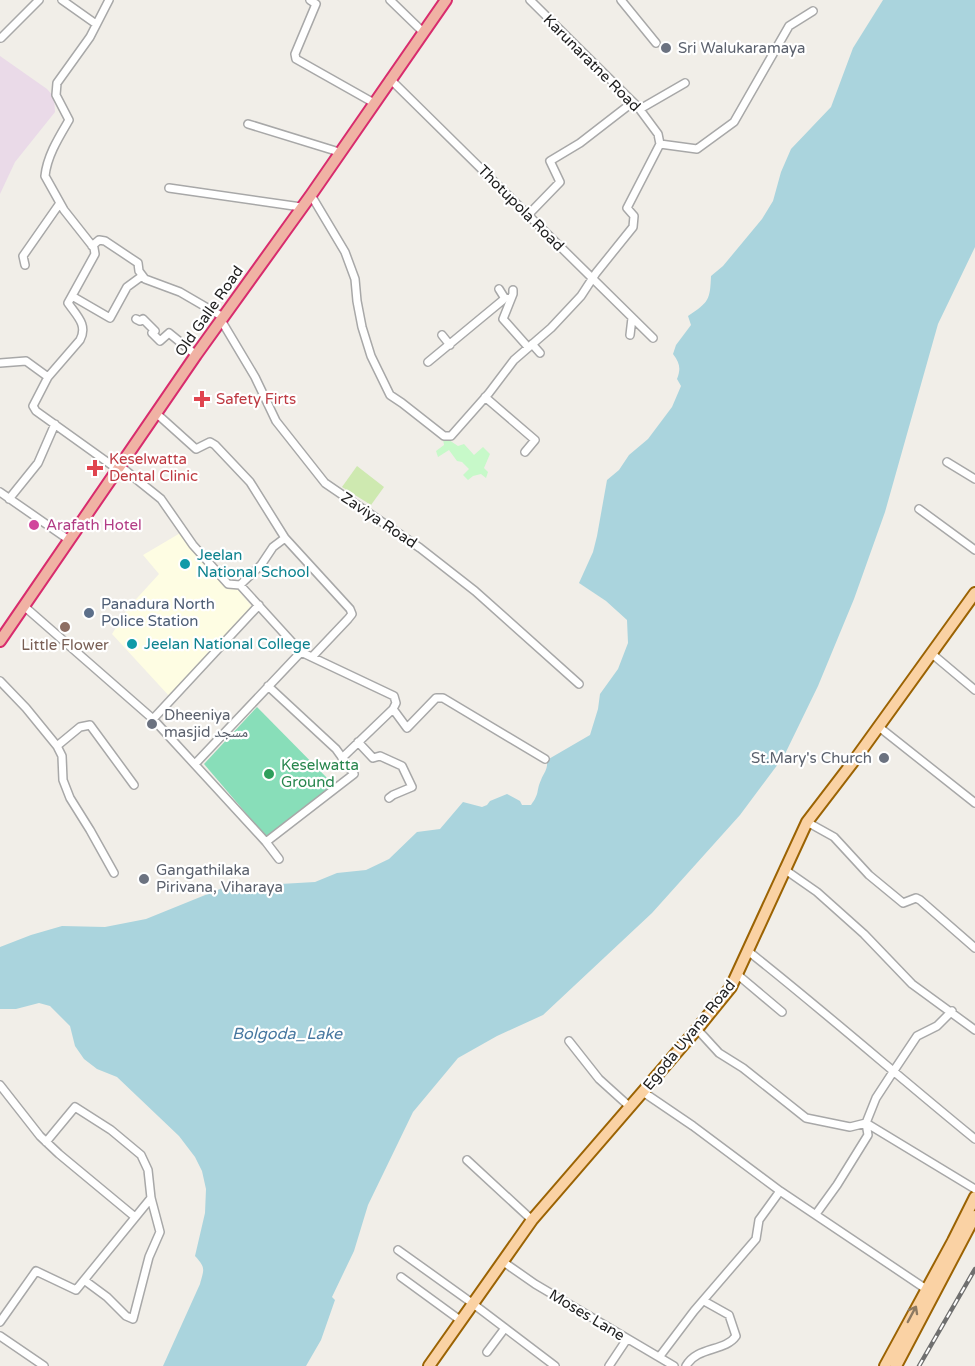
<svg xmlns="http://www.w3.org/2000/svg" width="975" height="1366" font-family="'Varela Round','Noto Naskh Arabic',sans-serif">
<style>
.industrial{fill:#eadae8}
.education{fill:#fefde3}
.grass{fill:#cee9b0}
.park{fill:#c7f9c9}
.pitch{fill:#88deb9}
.water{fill:#aad4dd}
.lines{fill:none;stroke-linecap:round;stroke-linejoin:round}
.minor-casing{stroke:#a8a8a8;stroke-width:10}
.primary-casing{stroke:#9b6303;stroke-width:14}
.trunk-casing{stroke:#d82c6d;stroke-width:14}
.minor{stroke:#fff;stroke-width:7}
.primary{stroke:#fad2a4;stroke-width:10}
.trunk{stroke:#f0b2a4;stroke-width:10}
.rail-casing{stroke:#6f6f6f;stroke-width:4.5}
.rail{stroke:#fff;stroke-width:2;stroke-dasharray:7;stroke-linecap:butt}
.oneway{stroke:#8e7a62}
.worship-dot{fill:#6b7280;stroke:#fff;stroke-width:2}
.health-dot{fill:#e0444e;stroke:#fff;stroke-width:2}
.hotel-dot{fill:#d1479c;stroke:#fff;stroke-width:2}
.culture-dot{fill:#0f9aa8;stroke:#fff;stroke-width:2}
.service-dot{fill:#5c6f8a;stroke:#fff;stroke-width:2}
.education-dot{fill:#8d6e63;stroke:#fff;stroke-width:2}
.leisure-dot{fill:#2e9e5b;stroke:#fff;stroke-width:2}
.labels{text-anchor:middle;stroke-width:4.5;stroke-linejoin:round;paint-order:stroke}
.worship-label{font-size:15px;fill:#5b616d;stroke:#fff;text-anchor:start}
.street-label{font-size:15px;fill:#212121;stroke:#fff}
.health-label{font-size:15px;fill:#be3a42;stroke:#fff;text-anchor:start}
.hotel-label{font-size:15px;fill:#b23c85;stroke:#fff;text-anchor:start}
.culture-label{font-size:15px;fill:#0d838f;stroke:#fff;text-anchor:start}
.service-label{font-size:15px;fill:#4e5e75;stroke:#fff;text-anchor:start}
.education-label{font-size:15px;fill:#785e54;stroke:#fff}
.leisure-label{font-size:15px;fill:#27864d;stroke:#fff;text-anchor:start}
.water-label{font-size:16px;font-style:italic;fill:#4878a0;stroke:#fff}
</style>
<rect width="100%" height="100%" fill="#f1eee8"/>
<path class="industrial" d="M0 56 47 89 54 97 55 112 15 162 0 194Z"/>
<path class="education" d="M182 532 227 586 238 590 253 608 170 697 112 634 128 608 159 574 143 555Z"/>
<path class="grass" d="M357 466 384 487 371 505 342 487Z"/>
<path class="park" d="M443 439 449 440 458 446 464 444 474 455 483 447 490 454 484 468 488 472 486 478 481 474 473 476 468 480 463 475 469 469 462 462 457 461 449 450 438 457 436 451 444 445Z"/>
<path class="pitch" d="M257 707 334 785 267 838 204 764Z"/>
<path class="water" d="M883 0H975V247L938 324 885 512 854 599 818 686 784 756 740 815 652 913 543 1015 497 1036 458 1058 413 1112 368 1205 354 1251 332 1297 335 1300 321 1340 306 1366H163L200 1284C204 1269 206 1268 195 1256L205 1213 206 1189 202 1171 195 1157 179 1136 117 1077 97 1069 84 1059 75 1046 70 1026 50 1006 39 1003 16 1009H0V947L31 935 62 926 105 927 146 919 225 887 315 882 337 873 366 870 389 859 417 832 440 829 463 802 482 807 487 805 490 801 507 794 520 801 522 805H531C540 793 536 791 541 780 544 772 548 770 547 760L590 735 598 709 600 694 618 669 628 643 627 620 606 601 579 583 593 552 597 536 607 480 619 470 629 455 648 439 672 407 681 386 677 379C681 369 680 363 673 354L676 345 691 325 688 316C709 302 710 300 711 276L723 266 762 219 773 201 781 172 791 149 831 107 853 48Z"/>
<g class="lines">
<g class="minor-casing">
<path id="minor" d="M62 0 96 24
M109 0 90 37 57 83 56 95 69 120C59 137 47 156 45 176L64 210 94 248 95 254 68 303C77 316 88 325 80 340L48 377 33 406 36 411 117 469
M310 0 316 4 295 54 296 59 374 103
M390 0 423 32
M621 0 656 43
M1 38 39 0
M390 79 653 338
M640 109 685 83
M248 124 339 152
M660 144 697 149 734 122 789 26 813 11
M169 188 301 207
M311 195 345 252 355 279 357 301 362 327 371 356 390 395 402 403 444 436H451L489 393 514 360 551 328 581 296 596 273 633 227 634 216 627 208 660 144 658 134 638 107 530 0
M528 215 560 182 550 161 580 143 633 102
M92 246 99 240 105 241 138 263 139 271 145 279 180 292 223 317
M25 265 23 256 60 203
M499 289 504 297
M513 290V294L503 319 528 347
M72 296 110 318 127 287 142 276
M136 319 140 321 143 319 155 331 152 333 160 341 169 333 196 355
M221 320 255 377 276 421 325 483 420 548 475 591 579 684
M442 335 450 345
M630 335 632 318
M532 344 540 353
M428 362 503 300 504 297 511 299
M0 363 26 361 48 377
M485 397 535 440 525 452
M156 413 196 449 210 442 215 445 250 482 285 538 350 609 352 614 348 619 312 657
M947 462 975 479
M120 466 161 499 193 545 228 584 240 585 301 652 394 696 396 703 393 709 407 728 436 698H443L545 759
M0 492 69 540
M9 499 38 463 55 424
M919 509 975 550
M240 585 261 565 273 547 285 538
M25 607 153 719 266 842 279 859
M931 653 975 690
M0 681 26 708 57 746 62 756 63 780 70 798 90 830 114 873
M153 719 259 605
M879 727 975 803
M358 742 373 758 380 756 402 766 412 787 393 795 389 798
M57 746 80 727 90 725 134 785
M342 758 393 709
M195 764 301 652
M807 822 834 837 869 875 903 903 916 898 920 900 975 948
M266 842 354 774 336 749 268 686
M784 869 817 892 864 934 912 984 975 1030
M748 951C825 1012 899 1077 975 1139
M738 975 782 1012
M697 1029 719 1053 743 1068 806 1118 850 1127 866 1123 975 1189
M569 1041 599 1079 630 1107
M0 1085 40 1136 59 1154 135 1217
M643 1092 693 1126 780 1191 926 1289
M46 1142 75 1107 111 1130 141 1155 148 1170 151 1198 160 1232 149 1257 133 1319 126 1316 107 1297 84 1280
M467 1160 532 1220
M816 1214 837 1185 868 1135 866 1123 876 1098 893 1072 917 1036 937 1026 952 1011
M398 1250 472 1303 555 1366
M502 1261 535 1284 674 1366
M401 1277 460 1320
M0 1322 36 1271 76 1290 151 1198
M0 1336 44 1366
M487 1352 505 1328
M660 1356 694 1311 756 1239 759 1220 780 1191
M609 1366 627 1339
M686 1366C697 1346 725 1352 736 1336L729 1315 704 1301"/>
</g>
<g class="primary-casing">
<path id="primary" d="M429 1366 532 1220 697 1029 731 987 807 822 856 758 975 593
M885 1366 953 1241 975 1197
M896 1366 975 1216"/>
</g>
<g class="trunk-casing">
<path id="trunk" d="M0 641 196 355 311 195 446 0"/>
</g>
<use href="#minor" class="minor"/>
<use href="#primary" class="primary"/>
<use href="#trunk" class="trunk"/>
<g class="rail-casing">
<path id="rail" d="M919 1366 975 1269"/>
</g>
<use href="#rail" class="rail"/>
</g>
<defs><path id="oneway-shaft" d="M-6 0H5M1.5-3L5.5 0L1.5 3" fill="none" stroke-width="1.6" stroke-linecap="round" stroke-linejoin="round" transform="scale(1.5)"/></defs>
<use class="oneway" href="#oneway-shaft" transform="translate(912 1314) rotate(-62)"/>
<g class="worship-dot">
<circle cx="666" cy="48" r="6"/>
<circle cx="152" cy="724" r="6"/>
<circle cx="884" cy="758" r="6"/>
<circle cx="144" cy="879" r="6"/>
</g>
<g class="health-dot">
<path d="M199 390h6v6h6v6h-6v6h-6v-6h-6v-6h6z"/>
<path d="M92 459h6v6h6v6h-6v6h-6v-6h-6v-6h6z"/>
</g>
<circle class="hotel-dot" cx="34" cy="525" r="6"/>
<g class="culture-dot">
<circle cx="185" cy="564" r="6"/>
<circle cx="132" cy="644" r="6"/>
</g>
<circle class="service-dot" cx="89" cy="613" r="6"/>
<circle class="education-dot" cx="65" cy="627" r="6"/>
<circle class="leisure-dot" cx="269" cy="774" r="6"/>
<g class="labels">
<g class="worship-label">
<text x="678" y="53">Sri Walukaramaya</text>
<text x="164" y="720">Dheeniya<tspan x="164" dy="17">masjid مسجد</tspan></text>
<text x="872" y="763" text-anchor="end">St.Mary's Church</text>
<text x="156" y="875">Gangathilaka<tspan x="156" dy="17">Pirivana, Viharaya</tspan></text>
</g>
<g class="street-label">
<text transform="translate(592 63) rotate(45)" y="5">Karunaratne Road</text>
<text transform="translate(521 208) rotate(45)" y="5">Thotupola Road</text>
<text transform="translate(209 311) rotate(-55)" y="5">Old Galle Road</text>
<text transform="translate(379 520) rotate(34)" y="5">Zaviya Road</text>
<text transform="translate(689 1035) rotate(-51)" y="5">Egoda Uyana Road</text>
<text transform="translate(587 1315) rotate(31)" y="5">Moses Lane</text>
</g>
<g class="health-label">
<text x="216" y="404">Safety Firts</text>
<text x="109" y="464">Keselwatta<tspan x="109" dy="17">Dental Clinic</tspan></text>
</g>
<g class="hotel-label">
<text x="46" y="530">Arafath Hotel</text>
</g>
<g class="culture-label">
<text x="197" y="560">Jeelan<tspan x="197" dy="17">National School</tspan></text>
<text x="144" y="649">Jeelan National College</text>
</g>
<g class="service-label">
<text x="101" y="609">Panadura North<tspan x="101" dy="17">Police Station</tspan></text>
</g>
<g class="education-label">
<text x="65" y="650">Little Flower</text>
</g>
<g class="leisure-label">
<text x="281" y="770">Keselwatta<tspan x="281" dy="17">Ground</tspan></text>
</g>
<g class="water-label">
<text x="287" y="1039">Bolgoda_Lake</text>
</g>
</g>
</svg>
